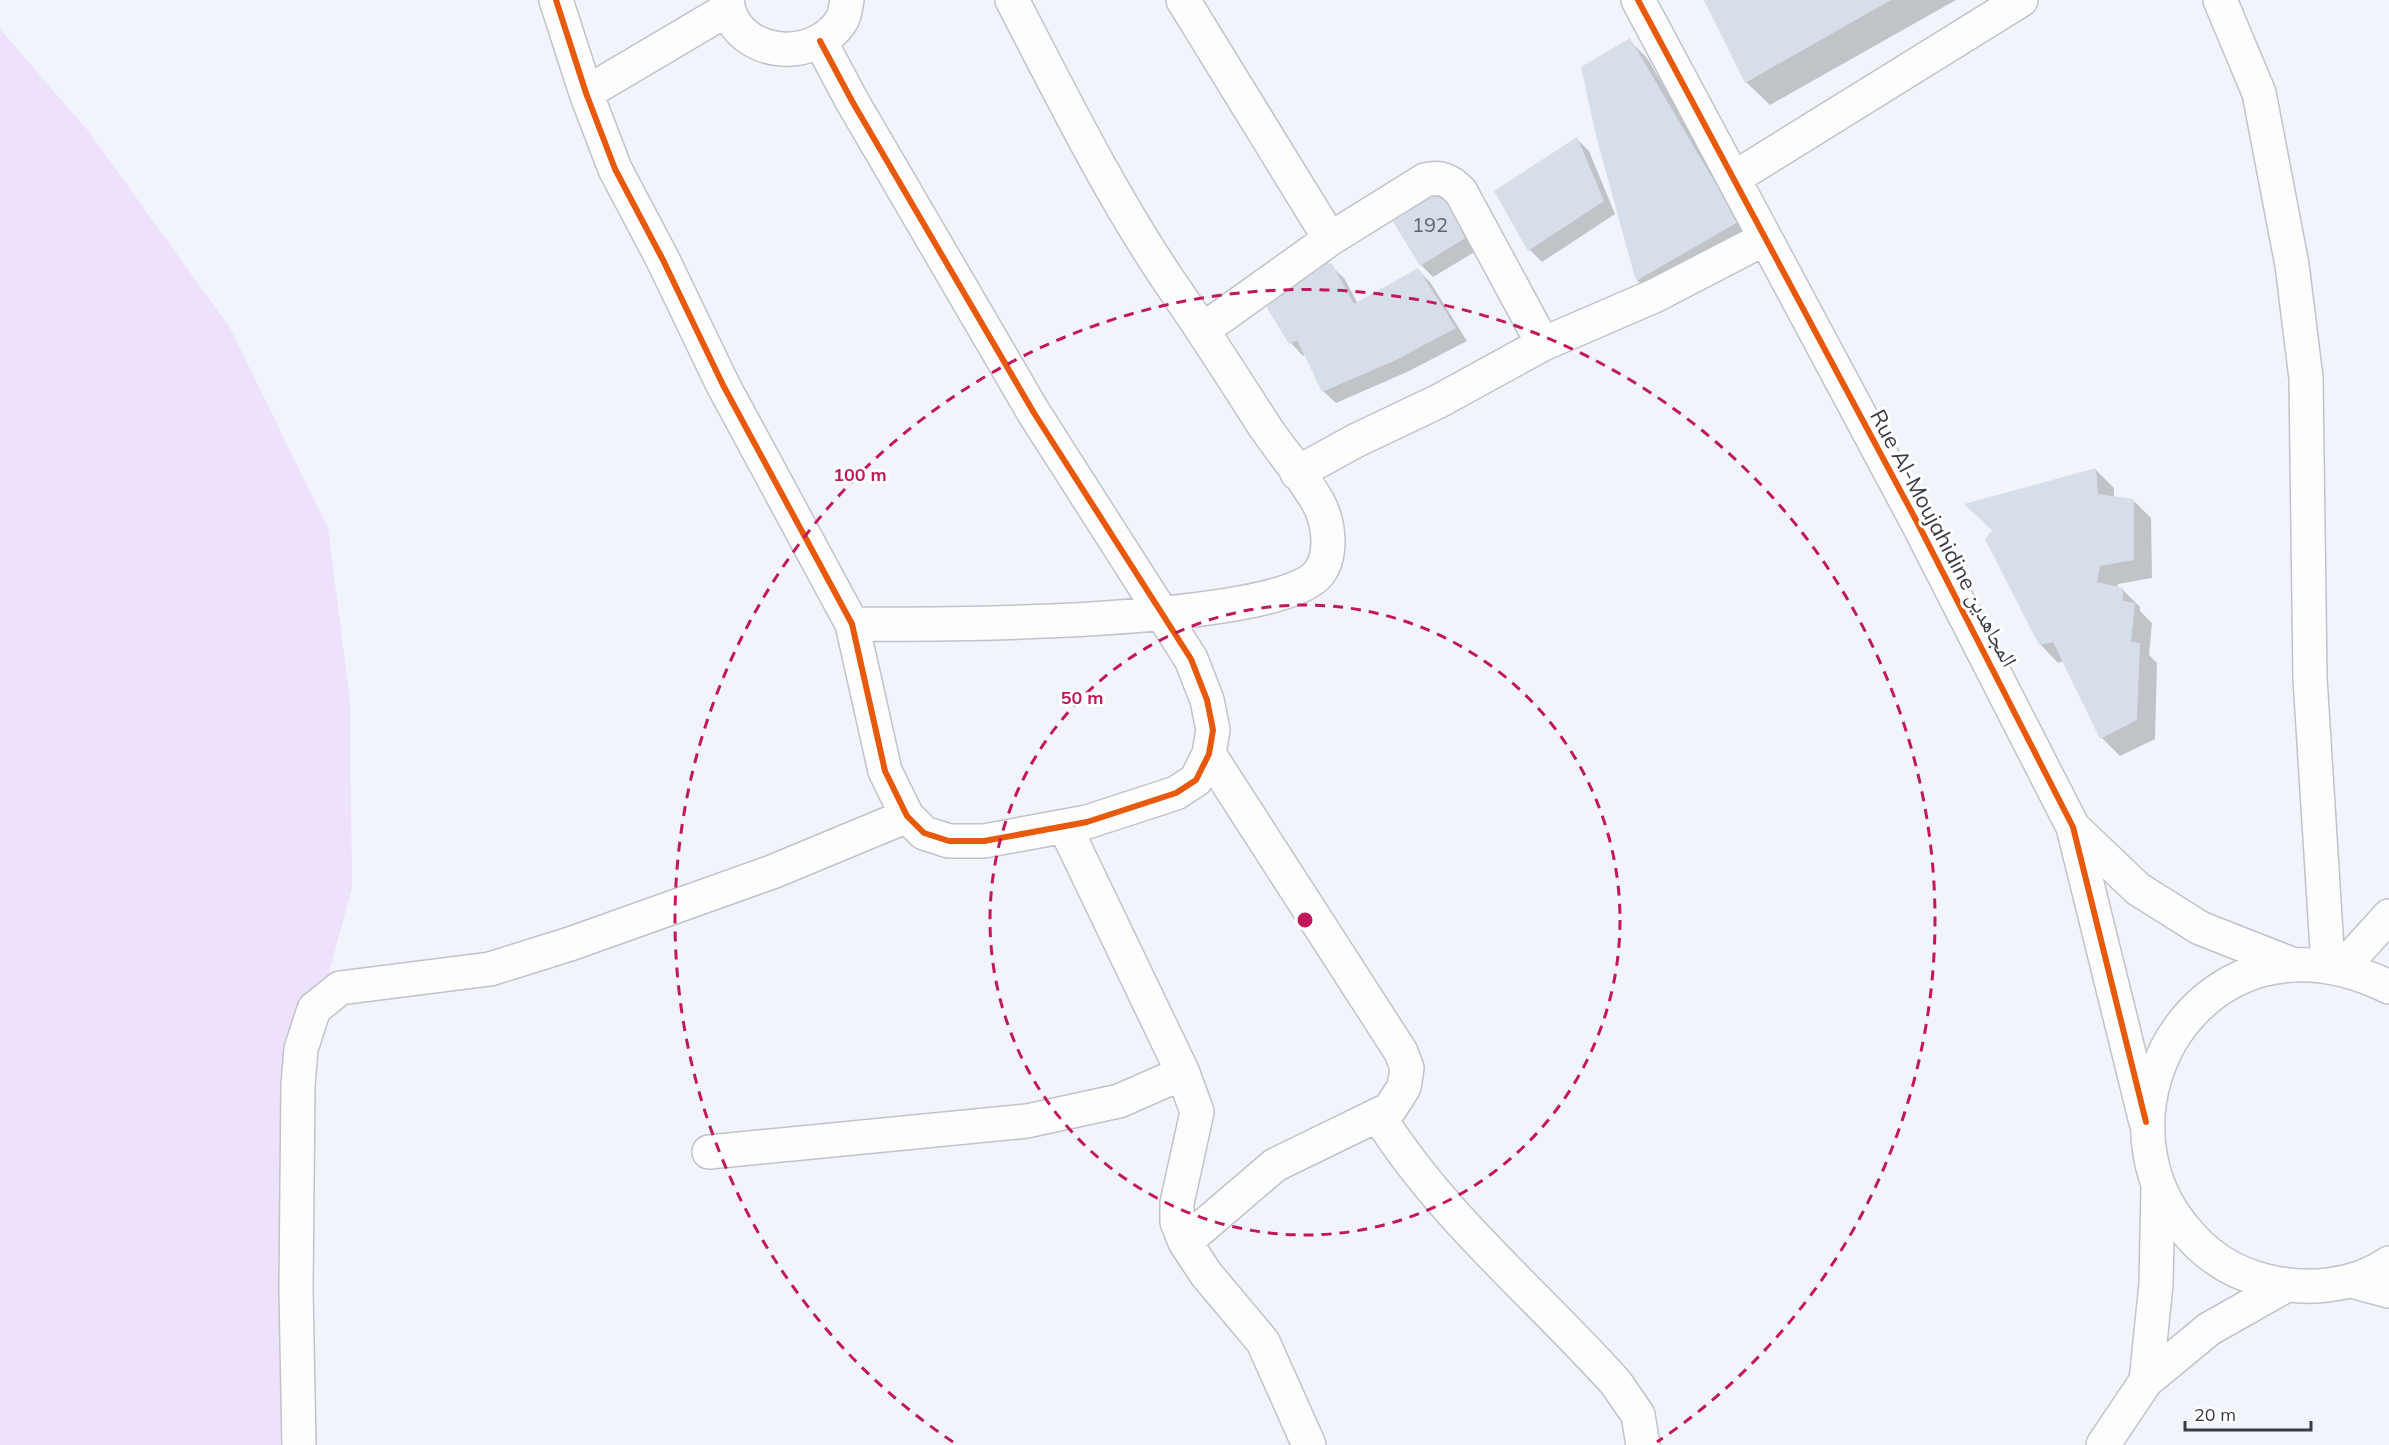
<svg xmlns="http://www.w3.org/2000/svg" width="2389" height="1445" font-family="Mulish,'Noto Naskh Arabic',sans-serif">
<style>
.green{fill:#ede1fc}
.shadow{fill:#0003}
.building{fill:#d6dfe9}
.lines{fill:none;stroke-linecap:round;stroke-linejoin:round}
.street-casing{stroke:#c0c3c9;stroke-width:36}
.secondary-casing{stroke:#c0c3c9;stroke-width:36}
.street{stroke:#fdfdfe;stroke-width:33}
.secondary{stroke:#fdfdfe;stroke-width:33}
.cycleway-casing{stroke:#fff;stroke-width:10}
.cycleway{stroke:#e8590c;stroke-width:6}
.ring{fill:none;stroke:#c2185b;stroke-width:3;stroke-dasharray:10 8}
.labels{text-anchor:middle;stroke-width:6;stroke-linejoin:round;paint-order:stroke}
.number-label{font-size:20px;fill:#60656c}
.street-label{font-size:22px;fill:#373b42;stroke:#fff}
.centre{fill:#c2185b;stroke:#fff;stroke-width:3}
.ring-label{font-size:18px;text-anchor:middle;font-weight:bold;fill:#c2185b;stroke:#fff;stroke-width:6;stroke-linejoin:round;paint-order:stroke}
</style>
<rect width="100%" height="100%" fill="#f1f4fa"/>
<path class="green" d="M0 29 89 132 230 328 328 528 350 701 352 888 307 1053 314 1445H0Z"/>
<path class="shadow" d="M1704 0H1956L1770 105 1746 82Z
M1629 40 1647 58 1756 241 1655 298 1637 280Z
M1577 139 1589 151 1615 214 1542 262 1530 250 1496 191Z
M1439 186 1481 248 1433 277 1421 265Z
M1331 266 1344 278 1358 304 1418 270 1430 282 1467 341 1407 372 1336 403 1323 391 1306 354 1303 356 1291 343 1268 308Z
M2096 470 2114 488V498L2133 500 2151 518 2152 578 2118 584 2117 588 2122 589 2140 607V611L2152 623 2149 655 2157 663 2155 739 2120 756 2102 738 2064 661 2058 663 2040 644Z"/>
<path class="building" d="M1704 0H1891L1745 83Z
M1630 38 1738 222 1636 281 1596 136 1581 67Z
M1577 137 1604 201 1528 251 1494 191Z
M1439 184 1470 235 1420 266 1389 215Z
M1321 261 1332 264 1354 304 1418 268 1456 328 1394 361 1322 392 1297 340 1289 344 1267 308 1269 297Z
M2096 468 2098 494 2134 499V560L2100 566 2097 582 2123 588V601L2135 603 2131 642 2140 643 2137 720 2100 739 2053 642 2039 645 1985 539 1992 530 1964 504Z"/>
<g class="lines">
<g class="street-casing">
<path id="street" d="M556 0 586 93 615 169 663 260 723 385 852 624 885 771 907 816 924 833 949 841H984L1087 822 1176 793 1196 780 1209 754 1213 730 1207 700 1191 659 1034 413 852 101 820 41
M727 0C732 56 815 67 843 18 845 13 846 5 847 0
M1183 0 1330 239
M1638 0 1916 520 2073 827 2146 1122
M2220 0 2259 93 2292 265 2306 378 2310 678 2328 965
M586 93 728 9
M1734 178 2021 0
M1204 329 1330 239 1425 180C1440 176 1450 180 1461 192L1543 344
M1297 473 1355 441 1439 401 1543 344 1654 296 1764 239
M852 624C926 625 1280 625 1319 573 1333 554 1329 522 1318 502 1303 476 1282 452 1265 427 1234 379 1204 331 1171 284 1110 194 1062 96 1012 0
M1065 827 1183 1073 1197 1112 1177 1203V1222L1185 1242 1206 1274 1263 1342 1309 1445
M2073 827 2138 889 2200 928 2294 965
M1378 1115C1441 1216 1537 1295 1616 1383L1638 1415 1643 1445
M709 1152 1027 1121 1119 1101 1183 1073
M1185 1242 1275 1165 1390 1109 1404 1087 1407 1068 1401 1052 1209 754
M2352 1281 2389 1291
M299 1445 296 1289 298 1086 301 1049 314 1009 340 988 490 969 570 944 772 872 907 816"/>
</g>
<g class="secondary-casing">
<path id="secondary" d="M2341 969 2389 916
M2389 987C2348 967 2306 958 2261 970 2152 1002 2112 1142 2184 1228 2205 1255 2233 1273 2266 1281 2307 1291 2354 1287 2389 1263
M2146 1381 2156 1284 2158 1188
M2103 1445 2146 1381 2209 1329 2285 1286"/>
</g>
<use href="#street" class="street"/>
<use href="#secondary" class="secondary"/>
<g class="cycleway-casing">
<path id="cycleway" d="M556 0 586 93 615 169 663 260 723 385 852 624 885 771 907 816 924 833 949 841H984L1087 822 1176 793 1196 780 1209 754 1213 730 1207 700 1191 659 1034 413 852 101 820 41
M1638 0 1916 520 2073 827 2146 1122"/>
</g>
<use href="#cycleway" class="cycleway"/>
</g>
<g class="ring">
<circle cx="1305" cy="920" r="315"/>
<path d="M953 1442A630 630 0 1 1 1657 1442"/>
</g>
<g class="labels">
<g class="number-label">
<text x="1430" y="232">192</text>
</g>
<g class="street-label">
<text transform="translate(1944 538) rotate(62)" y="8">Rue Al-Moujahidine المجاهدين</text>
</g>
</g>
<circle cx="1305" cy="920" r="9" class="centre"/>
<g class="ring-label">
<text x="860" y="481">100 m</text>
<text x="1082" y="704">50 m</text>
</g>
<path d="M2185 1421v9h126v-9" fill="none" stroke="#373b42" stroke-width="3"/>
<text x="2194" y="1421" font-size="18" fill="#373b42" stroke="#ffffff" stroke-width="4.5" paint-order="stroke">20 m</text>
</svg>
